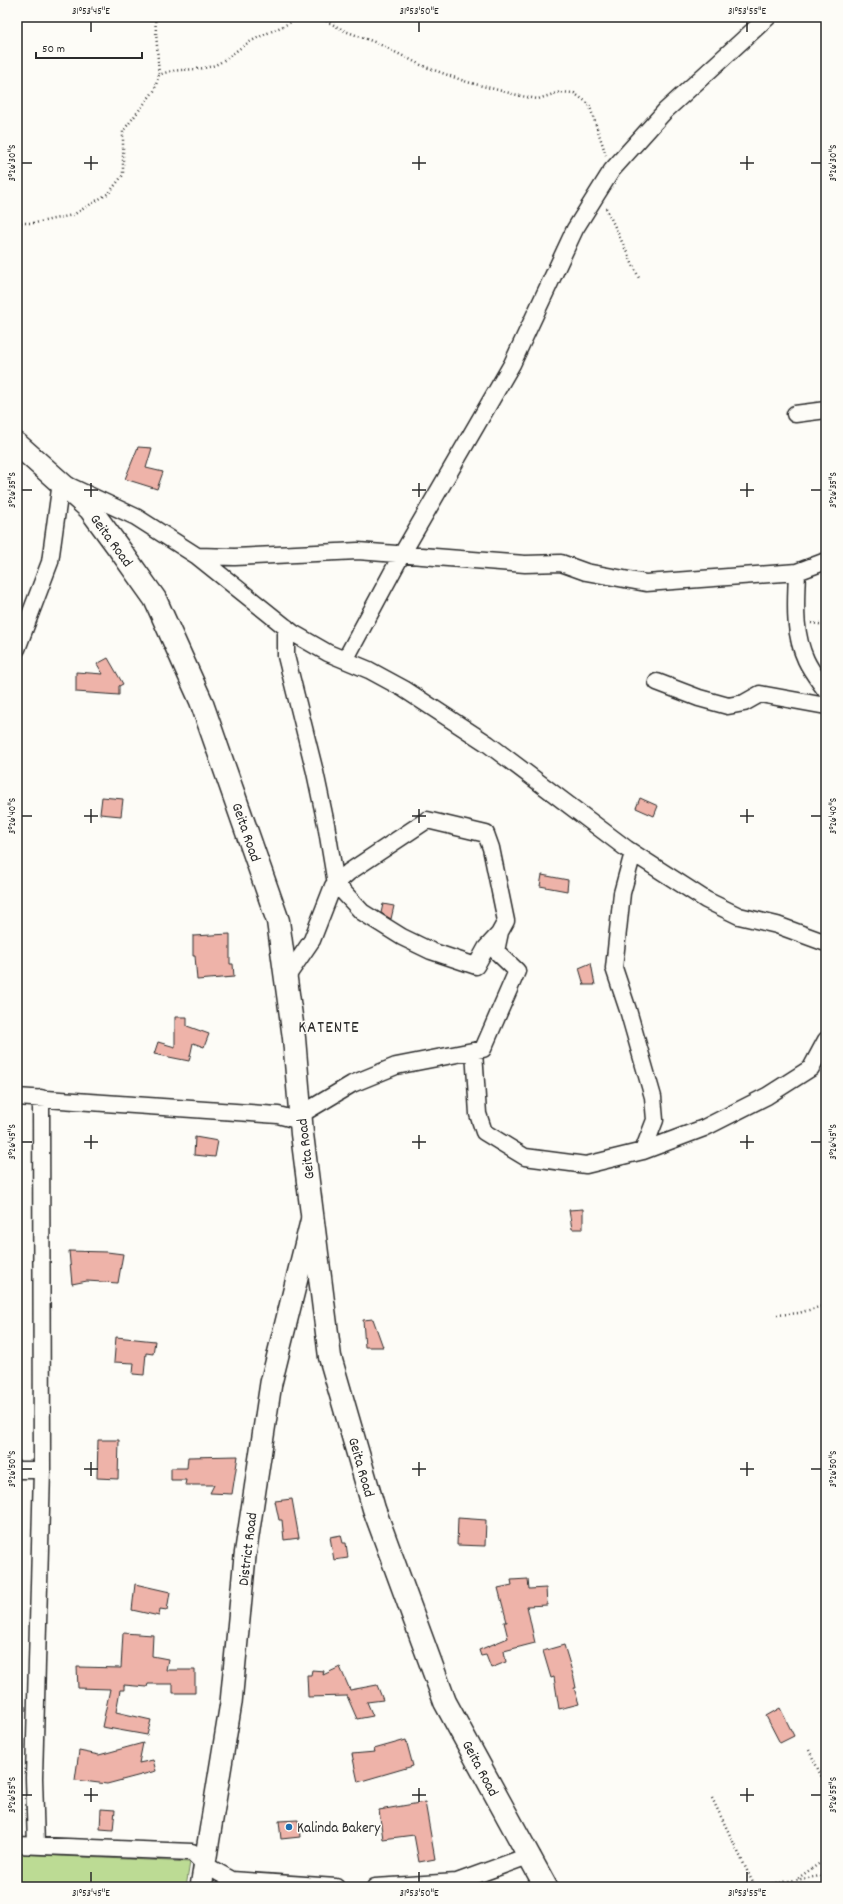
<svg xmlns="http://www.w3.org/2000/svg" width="843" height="1904" font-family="Dekko,sans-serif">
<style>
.green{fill:#bcdb94;stroke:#748360}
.building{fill:#eeb3a9;stroke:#2b2b2b}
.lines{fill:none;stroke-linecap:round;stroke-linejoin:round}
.minor-casing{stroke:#2b2b2b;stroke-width:19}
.tertiary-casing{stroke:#2b2b2b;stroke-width:24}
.secondary-casing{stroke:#2b2b2b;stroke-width:25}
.path{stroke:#2b2b2b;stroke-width:2.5;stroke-dasharray:1 3;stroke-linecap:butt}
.minor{stroke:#fdfcf7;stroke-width:16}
.tertiary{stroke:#fdfcf7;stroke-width:21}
.secondary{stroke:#fdfcf7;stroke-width:22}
.ticks{fill:none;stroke:#2b2b2b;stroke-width:1.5}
.poi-dot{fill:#1f6fb2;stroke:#fdfcf7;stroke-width:1.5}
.labels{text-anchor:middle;stroke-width:3;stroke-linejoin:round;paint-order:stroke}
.street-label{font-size:15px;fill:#2b2b2b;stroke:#fdfcf7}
.poi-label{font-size:15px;fill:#2b2b2b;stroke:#fdfcf7;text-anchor:start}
.quarter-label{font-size:17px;letter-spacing:1px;fill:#2b2b2b;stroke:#fdfcf7}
.neatline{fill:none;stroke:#2b2b2b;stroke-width:1.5}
.ticks-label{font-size:10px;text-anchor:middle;fill:#2b2b2b}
</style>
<rect width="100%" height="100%" fill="#fdfcf7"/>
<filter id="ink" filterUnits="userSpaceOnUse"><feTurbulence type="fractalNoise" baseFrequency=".025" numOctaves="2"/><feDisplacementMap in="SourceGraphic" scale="8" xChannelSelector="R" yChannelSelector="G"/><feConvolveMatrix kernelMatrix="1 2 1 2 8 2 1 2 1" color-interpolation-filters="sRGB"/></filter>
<g filter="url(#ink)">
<path class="green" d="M17 1854 190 1862 186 1887H17Z"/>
<path class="building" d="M138 447 152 448 146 468 163 472 157 489 125 479Z
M108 658 123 684 119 686V695L76 692V672L103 674 97 664Z
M102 797 123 799 121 816 100 814Z
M640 798 658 806 654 816 636 808Z
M542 875 568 880 567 891 540 886Z
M383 904 394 906 391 919 381 913Z
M230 934V964H233L234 977 197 980 195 956H193V936Z
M591 963 595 985H584L579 968Z
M175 1017H187V1026L209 1034 204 1047 193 1043 189 1061 154 1054 158 1042 175 1047Z
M195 1137 218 1141 215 1157 194 1155Z
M583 1209V1229H572L569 1210Z
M69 1251 107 1252 123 1254 118 1283 87 1281 72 1284Z
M373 1319 383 1347H365L363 1320Z
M116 1337 155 1341 153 1354 146 1353 144 1375 133 1374 134 1363 114 1362Z
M98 1440H119L118 1479 97 1478Z
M238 1456 232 1494 210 1493 214 1485H185L186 1480H171V1468H187L188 1457Z
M292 1499 299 1538 284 1540 282 1520H279L275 1501Z
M458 1518 486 1520 485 1546 457 1545Z
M341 1535 343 1543H346L348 1558 334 1560 330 1537Z
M528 1579 529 1589 546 1588 547 1605 527 1606 535 1643 504 1651 506 1662 491 1668 486 1655 481 1656 479 1650 508 1638 504 1622H507L498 1588 512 1585 511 1580Z
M135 1584 170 1592 167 1610 160 1609 159 1616 132 1610Z
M123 1633 153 1635 152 1656 168 1659 166 1670H195V1693H173V1684H148L147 1687 124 1685V1690H120L116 1712 151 1720 147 1735 102 1727 110 1689 78 1688 77 1667 121 1668Z
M564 1645 574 1678 576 1688H574L579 1704 559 1709 554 1677 551 1678 543 1651Z
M340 1667 350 1690 377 1685 383 1700 367 1702 373 1716 357 1719 347 1696 308 1697 307 1675H311L312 1670 324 1671 323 1675Z
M780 1708 794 1736 780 1743 766 1716Z
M406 1740 413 1766 358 1782 352 1754 375 1752 374 1749Z
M143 1743 139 1763 153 1760 156 1771 107 1784 75 1780 79 1751 99 1755Z
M425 1802 435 1859 419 1862 414 1835 383 1839 379 1810Z
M101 1809 115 1810 113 1830 100 1829Z
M298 1820 300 1837 281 1839 279 1821Z"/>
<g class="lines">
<g class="minor-casing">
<path id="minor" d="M795 414 826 410
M197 556 235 557 358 551 525 564 561 563 586 572 646 583 797 572 826 561
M797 572C796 602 793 632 806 660 811 671 819 681 826 691
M286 627V656L315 772 326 824 336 884 362 912 402 937 431 951 476 966 486 948 499 934
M17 649 50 562 61 482 136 517 197 556 293 633 328 653 369 670 404 689 488 744 627 849 706 900 739 916 777 925 826 943
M345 660 402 554 512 364 575 229 612 170 665 111 768 17
M657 682 699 698 728 706 744 703 760 694 826 706
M633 853 622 893 614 968 628 1010 653 1097 655 1120 643 1151
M286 978 312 940 333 886 349 872 427 820 486 834 491 848 506 921 500 932 496 951 517 971 483 1049 396 1066 352 1084 300 1115
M474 1051 478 1114 484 1132 525 1157 586 1165 643 1151 704 1128 767 1096 811 1068 826 1040
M17 1097 278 1115 301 1121
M17 1470H42
M17 1845 192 1852 205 1865 232 1880 336 1887
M36 1846 34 1778 42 1470 41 1098
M375 1887 457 1882 528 1856"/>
</g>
<g class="tertiary-casing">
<path id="tertiary" d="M201 1887 231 1703 245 1556 271 1383 312 1218"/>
</g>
<g class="secondary-casing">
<path id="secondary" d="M17 444 90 509 118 547 155 599 201 701 278 921 294 1038 302 1134 330 1357 374 1509 445 1702 546 1887"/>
</g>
<path class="path" d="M155 17 159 75
M319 17 345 31 377 43 423 66 467 82 521 96 538 99 560 92 574 93 589 104 606 155
M606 208 639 278
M17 223H35L73 215 109 193 123 175V131L154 91 159 75C177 67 197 72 215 65 227 60 237 49 248 43 265 33 284 27 300 17
M811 623 826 625
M777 1315 799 1313 826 1305
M809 1750 826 1786
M712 1798 755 1887
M798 1878 826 1859
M753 1887 826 1875"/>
<use href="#minor" class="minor"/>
<use href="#tertiary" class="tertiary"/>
<use href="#secondary" class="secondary"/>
</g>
</g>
<path class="ticks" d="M91 22V32M419 22V32M747 22V32M91 156V170M419 156V170M747 156V170M22 163H32M84 163H98M412 163H426M740 163H754M811 163H821M91 483V497M419 483V497M747 483V497M22 490H32M84 490H98M412 490H426M740 490H754M811 490H821M91 809V823M419 809V823M747 809V823M22 816H32M84 816H98M412 816H426M740 816H754M811 816H821M91 1135V1149M419 1135V1149M747 1135V1149M22 1142H32M84 1142H98M412 1142H426M740 1142H754M811 1142H821M91 1462V1476M419 1462V1476M747 1462V1476M22 1469H32M84 1469H98M412 1469H426M740 1469H754M811 1469H821M91 1788V1802M419 1788V1802M747 1788V1802M22 1795H32M84 1795H98M412 1795H426M740 1795H754M811 1795H821M91 1872V1882M419 1872V1882M747 1872V1882"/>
<circle class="poi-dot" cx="289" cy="1827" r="4"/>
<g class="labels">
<g class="street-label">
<text transform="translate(112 540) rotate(54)" y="5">Geita Road</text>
<text transform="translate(247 832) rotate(71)" y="5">Geita Road</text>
<text transform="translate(305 1149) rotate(-97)" y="5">Geita Road</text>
<text transform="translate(362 1467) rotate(74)" y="5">Geita Road</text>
<text transform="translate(247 1549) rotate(-83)" y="5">District Road</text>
<text transform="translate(481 1768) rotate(62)" y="5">Geita Road</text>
</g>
<g class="poi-label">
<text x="297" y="1832">Kalinda Bakery</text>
</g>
<g class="quarter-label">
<text x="329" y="1032">KATENTE</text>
</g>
</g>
<rect width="843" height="1904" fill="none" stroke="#fdfcf7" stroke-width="44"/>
<path d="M36 52v6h106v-6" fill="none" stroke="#2b2b2b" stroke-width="2"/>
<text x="42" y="52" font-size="12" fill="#2b2b2b" stroke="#fdfcf7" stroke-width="3" paint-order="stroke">50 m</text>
<rect x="22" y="22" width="799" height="1860" class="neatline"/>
<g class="ticks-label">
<text x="91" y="14">31°53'45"E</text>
<text x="419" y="14">31°53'50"E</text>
<text x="747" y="14">31°53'55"E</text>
<text transform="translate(11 163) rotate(-90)" y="4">3°26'30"S</text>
<text transform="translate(832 163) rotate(-90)" y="4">3°26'30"S</text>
<text transform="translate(11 490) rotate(-90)" y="4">3°26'35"S</text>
<text transform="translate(832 490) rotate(-90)" y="4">3°26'35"S</text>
<text transform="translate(11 816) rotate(-90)" y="4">3°26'40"S</text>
<text transform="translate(832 816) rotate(-90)" y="4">3°26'40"S</text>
<text transform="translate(11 1142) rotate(-90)" y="4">3°26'45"S</text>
<text transform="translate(832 1142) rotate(-90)" y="4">3°26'45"S</text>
<text transform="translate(11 1469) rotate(-90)" y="4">3°26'50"S</text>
<text transform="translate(832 1469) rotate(-90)" y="4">3°26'50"S</text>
<text transform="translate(11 1795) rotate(-90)" y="4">3°26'55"S</text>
<text transform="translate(832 1795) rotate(-90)" y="4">3°26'55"S</text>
<text x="91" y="1896">31°53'45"E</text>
<text x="419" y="1896">31°53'50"E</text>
<text x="747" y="1896">31°53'55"E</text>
</g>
</svg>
